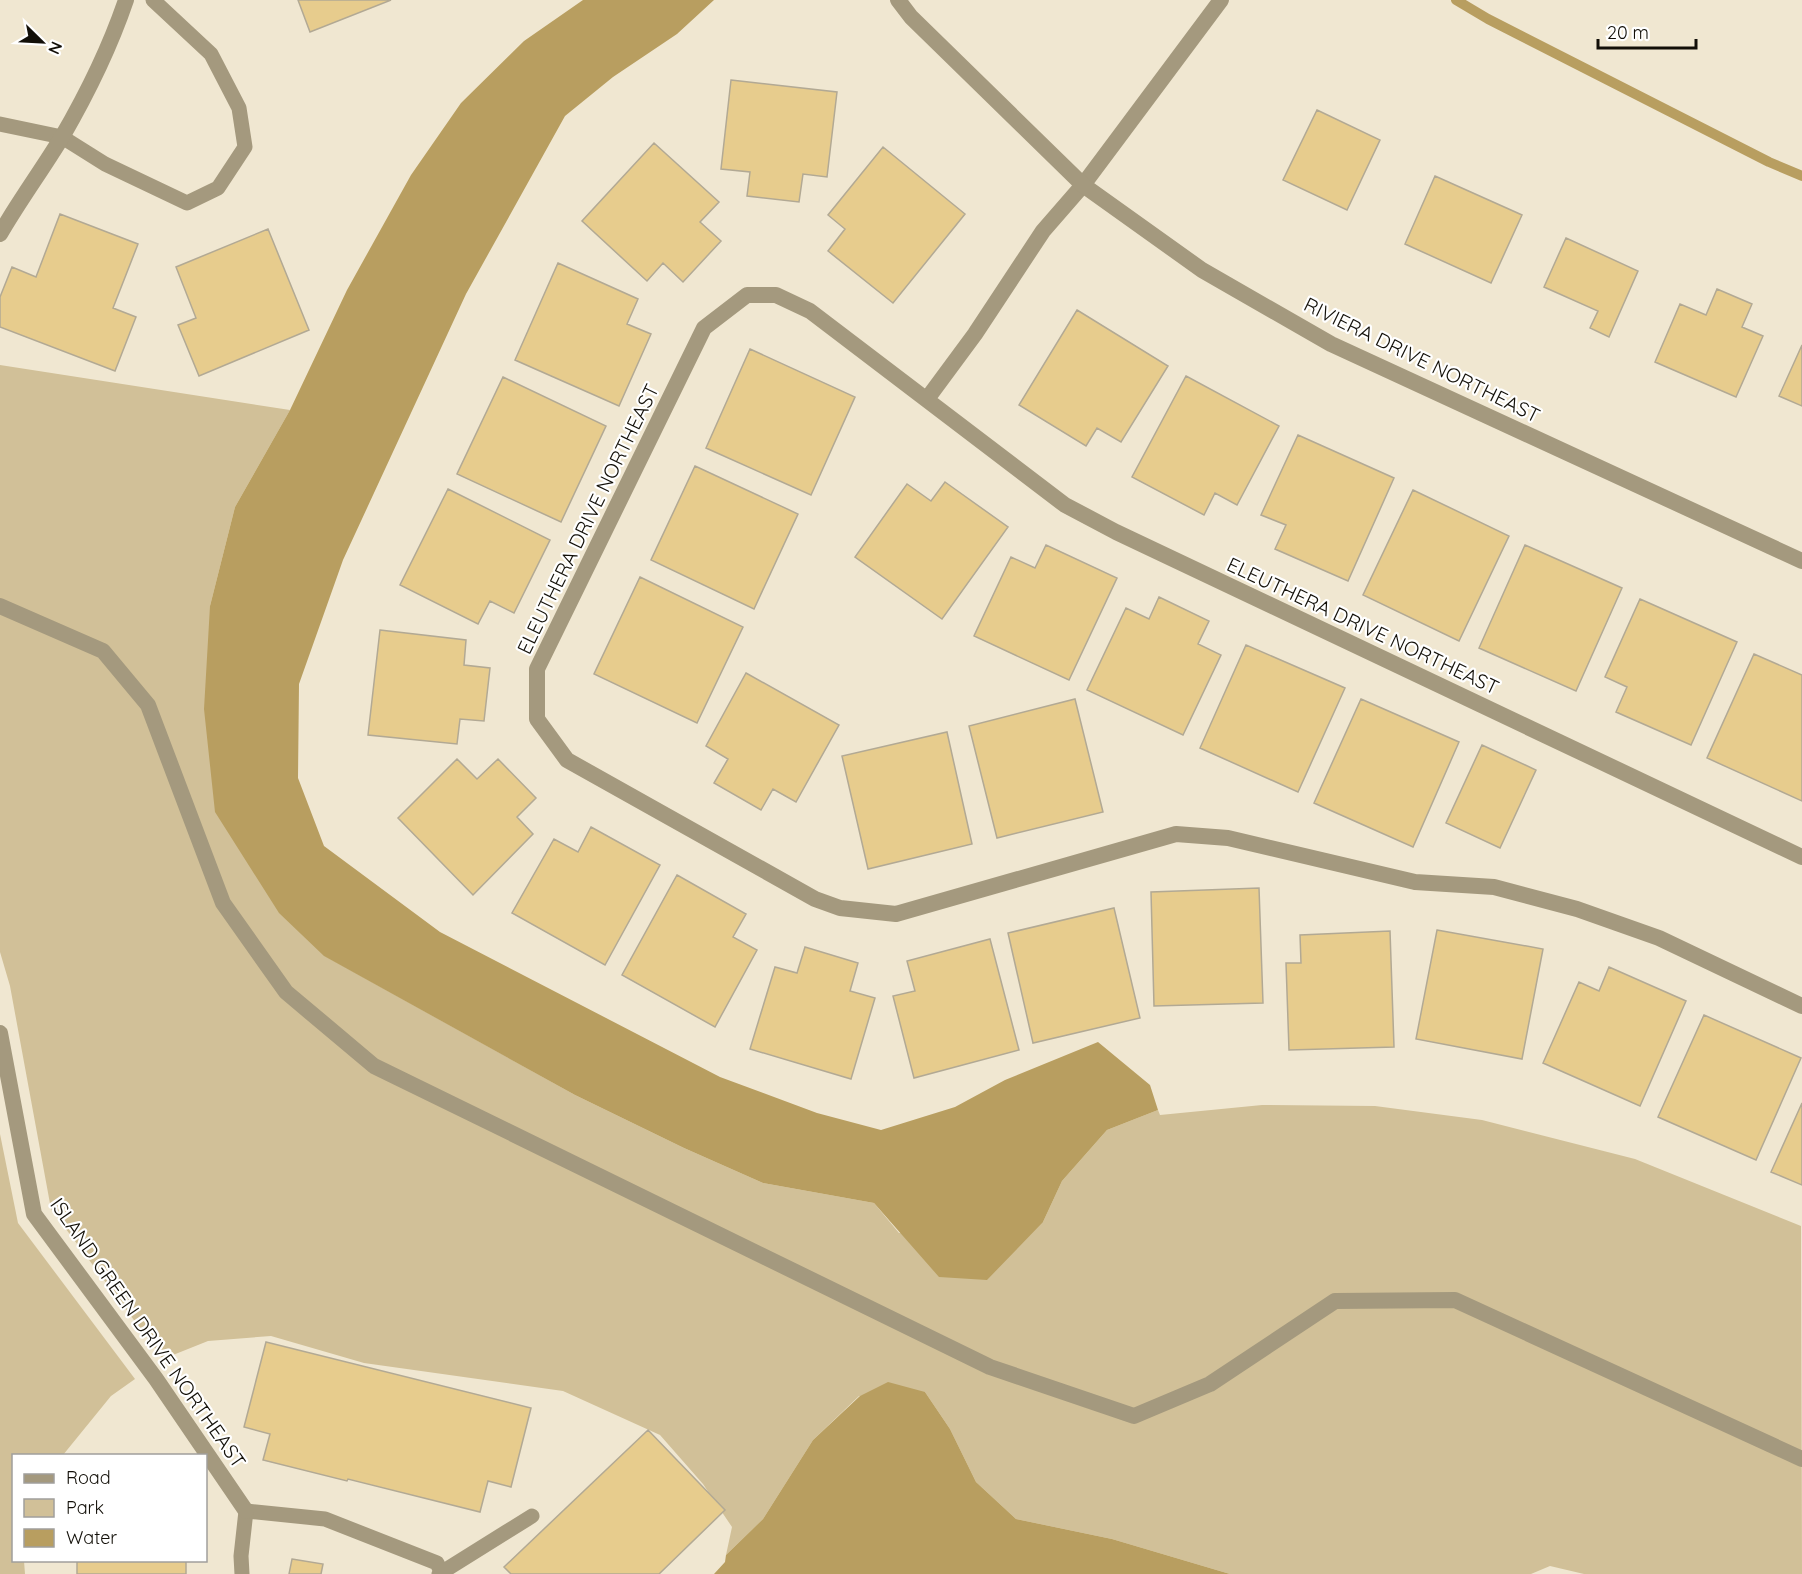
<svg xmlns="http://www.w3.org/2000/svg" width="1802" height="1574" font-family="Quicksand,sans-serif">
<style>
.green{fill:#d1c098}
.water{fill:#b89e60}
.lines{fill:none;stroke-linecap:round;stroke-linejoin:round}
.stream{stroke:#b89e60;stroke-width:10}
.building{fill:#e7cc8d;stroke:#b2a994;stroke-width:1.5}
.service{stroke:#a4997e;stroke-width:15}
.minor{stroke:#a4997e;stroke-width:16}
.tertiary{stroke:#a4997e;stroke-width:16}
.labels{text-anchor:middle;stroke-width:4.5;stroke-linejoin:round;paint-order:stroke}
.street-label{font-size:20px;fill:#120f08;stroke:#fff}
</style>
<rect width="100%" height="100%" fill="#f0e7d1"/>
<path class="green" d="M0 365 290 410 235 507 210 606 325 956 575 1095 684 1148 763 1183 874 1203 899 1233 1043 1222 1062 1181 1107 1130 1158 1110 1160 1115 1262 1105 1375 1106 1482 1120 1635 1159 1801 1226 1802 1574H1584L1550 1566 1531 1574H1230L1112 1539 1016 1519 976 1482 950 1429 925 1392 859 1396 813 1440 763 1519 726 1555 732 1527 703 1484 660 1435 563 1391 364 1363 271 1336 208 1341 163 1359 51 1209 10 986 0 952Z
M0 1134 18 1223 135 1379 111 1396 63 1455 14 1456V1560L24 1561 25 1574H0Z"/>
<path class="water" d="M583 0H714L677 34 613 77 565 116 466 294 343 560 299 684 298 778 324 846 440 932 720 1077 817 1113 881 1130 955 1107 1005 1080 1098 1042 1150 1085 1158 1110 1107 1130 1062 1181 1043 1222 987 1280 939 1277 874 1203 763 1183 684 1148 575 1095 324 956 279 913 215 812 204 709 210 606 235 507 290 410 347 290 411 175 461 103 524 41Z
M888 1382 925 1392 950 1429 976 1482 1016 1519 1112 1539 1230 1574H714L725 1562 726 1555 763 1519 813 1440 860 1396Z"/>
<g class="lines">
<path class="stream" d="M1456 0 1488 19 1769 162 1802 176"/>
</g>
<path class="building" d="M298 0H391L310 32Z
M731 80 837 92 827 177 803 174 799 202 747 196 750 172 721 169Z
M1317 110 1380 140 1347 210 1283 180Z
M654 143 719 202 700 222 721 241 683 282 663 263 647 281 582 221Z
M883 147 965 214 893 303 828 251 845 229 828 215Z
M1435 176 1522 215 1491 283 1405 244Z
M60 214 138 244 113 308 136 317 115 371 0 327V297L12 267 36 277Z
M268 229 309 330 199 376 178 325 196 318 176 267Z
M1566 238 1638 271 1609 337 1590 328 1598 311 1544 287Z
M558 263 638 299 627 324 651 334 619 406 515 360Z
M1717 289 1752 304 1742 327 1763 336 1736 397 1655 362 1680 304 1706 315Z
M1077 310 1168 366 1121 442 1097 428 1086 446 1019 405Z
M1802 345V406L1779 396Z
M750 349 855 397 811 495 706 448Z
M1186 376 1279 426 1237 505 1215 493 1204 515 1132 477Z
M503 377 606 426 561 522 457 474Z
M1298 435 1394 478 1348 581 1275 549 1286 525 1261 515Z
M695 466 798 514 754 609 651 560Z
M945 482 1008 527 942 619 855 557 907 484 931 501Z
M448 489 550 540 514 613 490 601 478 624 400 585Z
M1413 490 1509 536 1459 641 1363 595Z
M1046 545 1117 578 1069 680 974 636 1011 557 1035 568Z
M1525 545 1622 588 1576 691 1479 648Z
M640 577 743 627 697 723 594 674Z
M1159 597 1209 621 1198 644 1221 655 1183 735 1087 690 1126 608 1149 619Z
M1640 599 1737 642 1691 745 1616 712 1627 687 1605 677Z
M380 630 466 640 464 665 490 668 484 721 460 719 457 744 368 735Z
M1246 645 1345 688 1298 792 1200 748Z
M1754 654 1802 675V801L1707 758Z
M746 673 839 725 796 802 773 789 761 810 714 783 728 759 706 746Z
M1075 699 1103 812 997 838 969 726Z
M1361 699 1459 742 1413 847 1314 803Z
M947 732 972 844 868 869 842 756Z
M1482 745 1536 770 1500 848 1446 823Z
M457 759 477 779 498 759 536 798 517 817 533 834 473 895 398 818Z
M591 827 660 865 605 965 512 913 554 839 578 852Z
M677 875 746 914 733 937 757 950 715 1027 622 975Z
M1259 888 1263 1003 1154 1006 1151 892Z
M1114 908 1140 1018 1033 1043 1008 933Z
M1437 930 1543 949 1522 1059 1416 1039Z
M1390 931 1394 1047 1289 1050 1286 963H1301L1300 935Z
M990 939 1019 1050 914 1078 893 996 915 991 907 961Z
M805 947 858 963 850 991 875 998 851 1079 750 1049 775 967 797 973Z
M1609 967 1686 1001 1640 1106 1543 1063 1579 982 1599 991Z
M1704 1015 1801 1058 1756 1160 1658 1117Z
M1802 1103V1185L1771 1172Z
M266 1342 531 1408 511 1487 488 1481 480 1512 348 1479 347 1481 263 1460 270 1434 244 1427Z
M648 1430 725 1510 659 1574H511L504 1567Z
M292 1559 323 1564 321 1574H289Z
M77 1560H186V1574H77Z"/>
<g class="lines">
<path class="service" d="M0 124 62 137 105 164 187 203 218 188 245 147 239 108 211 54 153 0
M242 1574 241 1556 246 1511 325 1519 437 1563 441 1572
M439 1574 532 1516"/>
<path class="minor" d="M0 234C19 201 42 170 62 137 87 94 110 47 126 0
M927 399 975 334 1043 231 1083 185 1221 0
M0 606 103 651 148 705 223 903 286 992 374 1066 990 1367 1134 1416 1210 1384 1335 1301 1455 1300 1802 1459
M1802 857 1116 532 1065 505 810 311 776 295H747L704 328 537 669V719L567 760 815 899 840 908 896 914 1176 834 1228 838 1415 882 1494 887 1577 909 1659 938 1802 1006
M0 1033 34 1214 156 1379 246 1511"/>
<path class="tertiary" d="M898 0 911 17 1083 185 1202 270 1331 344 1802 561"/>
</g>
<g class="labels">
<g class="street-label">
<text transform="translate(1422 360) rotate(26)" y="7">RIVIERA DRIVE NORTHEAST</text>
<text transform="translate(588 519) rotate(-64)" y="7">ELEUTHERA DRIVE NORTHEAST</text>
<text transform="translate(1363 626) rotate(25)" y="7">ELEUTHERA DRIVE NORTHEAST</text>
<text transform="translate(148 1333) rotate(55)" y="7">ISLAND GREEN DRIVE NORTHEAST</text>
</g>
</g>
<rect x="12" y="1454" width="195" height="108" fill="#ffffff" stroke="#a09f9c" stroke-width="1.5"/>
<rect x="24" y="1474" width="30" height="9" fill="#a4997e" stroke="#a09f9c" stroke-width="1.5"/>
<text x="66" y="1484" font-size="18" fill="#120f08">Road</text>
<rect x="24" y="1499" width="30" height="18" fill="#d1c098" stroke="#a09f9c" stroke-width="1.5"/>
<text x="66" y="1514" font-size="18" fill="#120f08">Park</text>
<rect x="24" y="1529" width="30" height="18" fill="#b89e60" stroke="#a09f9c" stroke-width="1.5"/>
<text x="66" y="1544" font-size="18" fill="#120f08">Water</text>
<g transform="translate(42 42) rotate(114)" stroke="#ffffff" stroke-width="4.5" paint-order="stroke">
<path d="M0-4.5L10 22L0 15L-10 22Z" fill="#120f08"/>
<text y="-9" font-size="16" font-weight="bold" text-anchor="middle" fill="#120f08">N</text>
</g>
<path d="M1598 39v9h98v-9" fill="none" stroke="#120f08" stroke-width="3"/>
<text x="1607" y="39" font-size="18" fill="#120f08" stroke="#ffffff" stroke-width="4.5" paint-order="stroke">20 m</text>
</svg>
